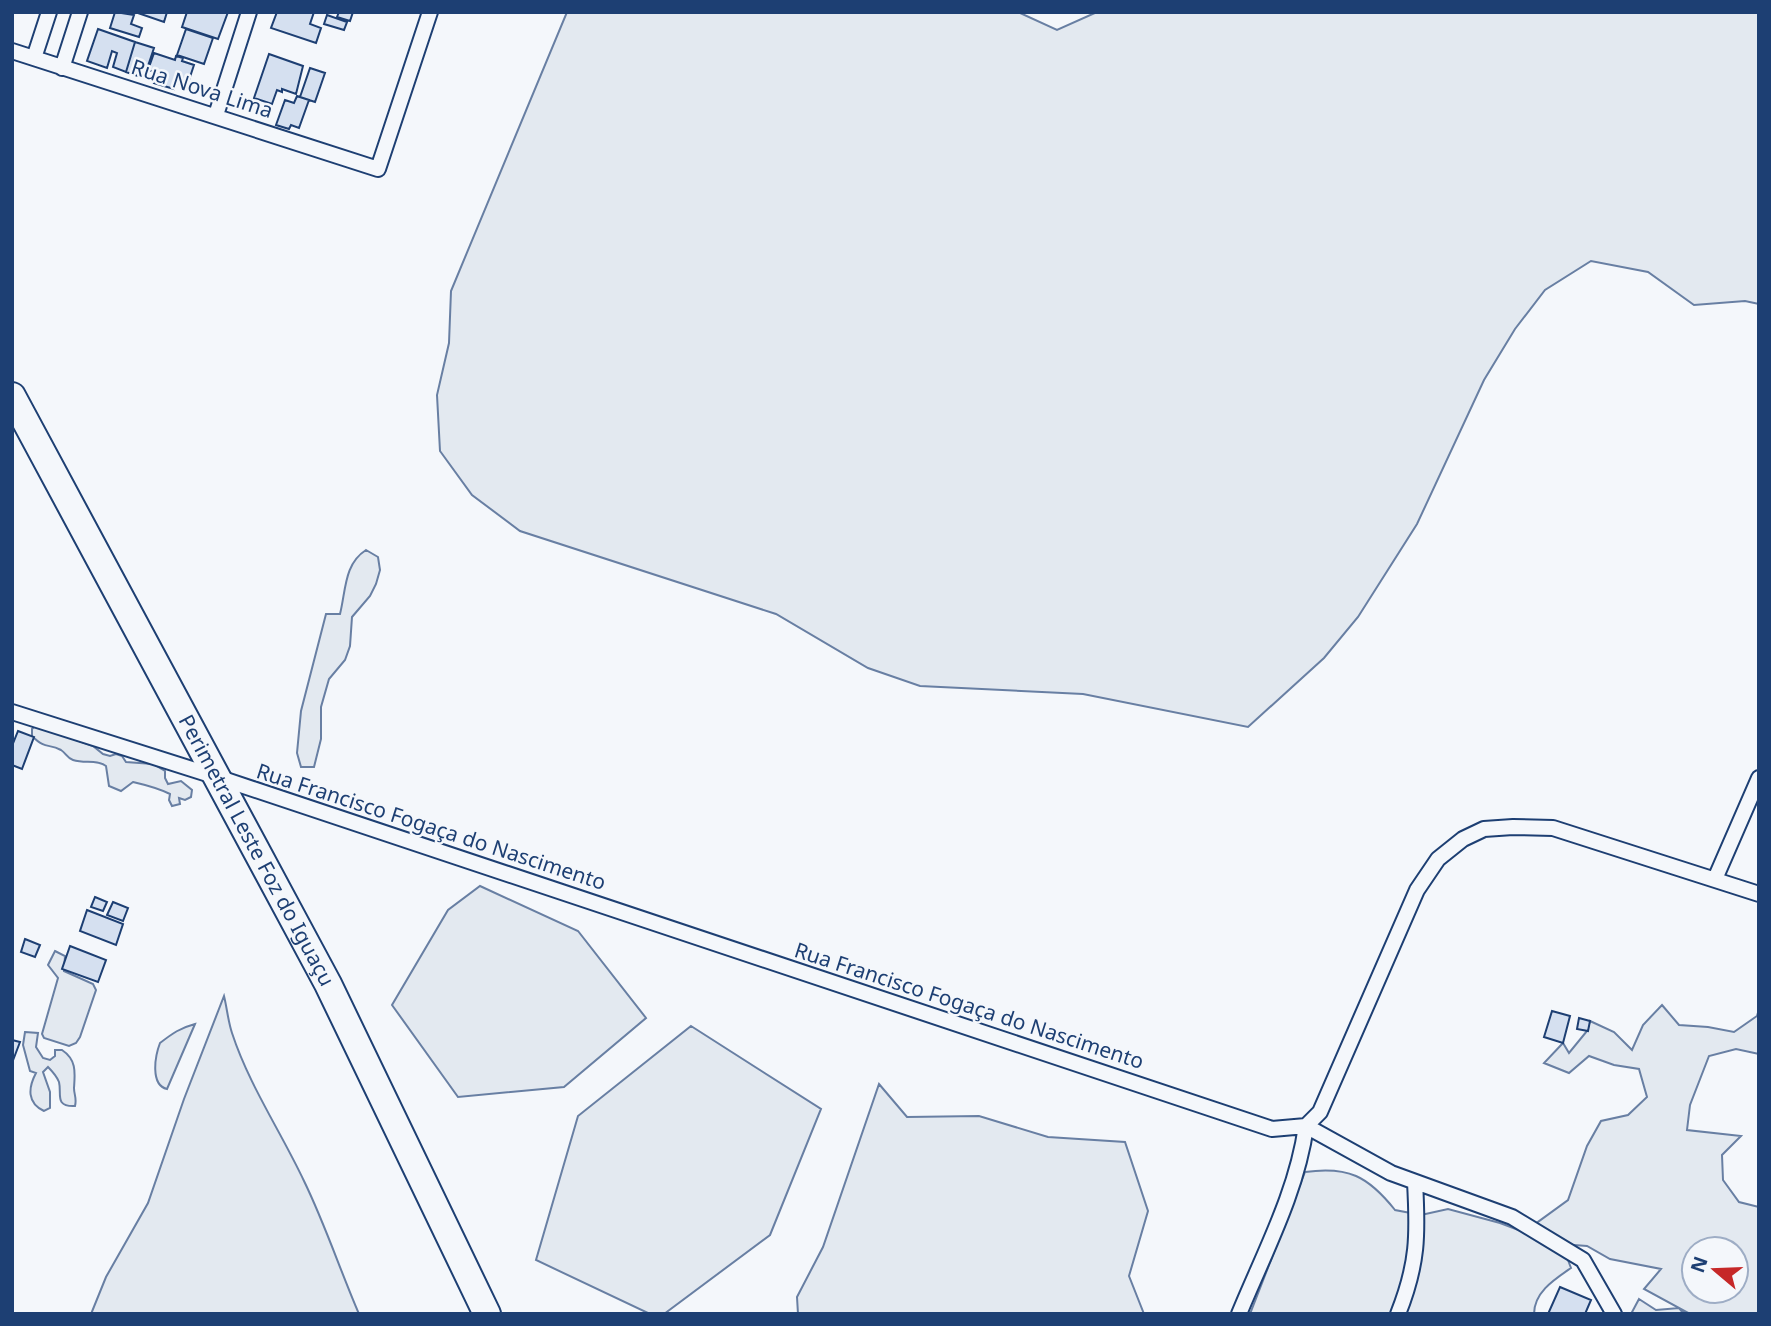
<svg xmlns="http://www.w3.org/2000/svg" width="1771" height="1326" font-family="'Noto Sans',sans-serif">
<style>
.green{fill:#e3e9f0;stroke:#687fa3;stroke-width:2;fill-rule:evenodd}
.building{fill:#d5e0f0;stroke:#1d3f73;stroke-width:2}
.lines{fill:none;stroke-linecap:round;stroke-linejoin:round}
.street-casing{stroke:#1d3f73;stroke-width:18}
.highway-casing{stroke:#1d3f73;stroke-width:30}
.street{stroke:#f4f7fb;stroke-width:14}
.highway{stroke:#f4f7fb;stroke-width:26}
.labels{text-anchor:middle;stroke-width:5;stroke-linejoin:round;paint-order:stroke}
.street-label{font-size:21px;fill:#1d3f73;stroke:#f4f7fb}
</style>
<rect width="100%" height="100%" fill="#f4f7fb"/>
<path class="green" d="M567 12H1018L1057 30 1097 12H1759V304L1745 301 1694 305 1648 272 1591 261 1545 290 1515 329 1484 380 1417 524 1358 617 1324 658 1248 727 1083 694 920 686 868 668 776 614 520 531 472 495 440 451 437 395 449 343 451 291Z
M366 550 378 557 380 570 376 584 370 596 352 617 350 646 345 660 329 679 321 707V739L314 767H301L297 753 301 711 326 614H340C346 590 344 564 366 550Z
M37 724 56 730 68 737 93 746 103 754 110 756 116 754 122 756 126 762 153 764 165 771V778L168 784 181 781 192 790 191 797 185 800 179 798 180 804 172 806 169 800 170 794C158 788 146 785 133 782L121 791 109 786 106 766C96 759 85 764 73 760 67 758 66 753 61 750 48 743 46 750 32 736V729Z
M480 886 578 931 646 1018 564 1087 458 1097 392 1005 448 910Z
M55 951 65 956 64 971 93 984 96 990 80 1037 76 1043 69 1046 44 1038 42 1034 58 978 48 965Z
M224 996C227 1008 228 1021 232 1033 249 1085 281 1132 304 1181 325 1224 340 1270 359 1314H91L106 1277 148 1203 184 1099Z
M1662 1005 1679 1025 1708 1027 1734 1032 1757 1016 1759 1009V1054L1736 1049 1709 1056 1690 1105 1687 1130 1741 1136 1722 1155 1723 1180 1739 1202 1759 1207V1314H1690L1644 1289 1661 1269 1610 1259 1587 1246 1562 1244 1571 1268C1555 1279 1534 1292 1534 1314H1250L1305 1172C1348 1166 1368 1176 1395 1210L1421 1215 1448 1209 1500 1223 1524 1232 1568 1200 1587 1146 1601 1121 1628 1115 1647 1097 1639 1069 1614 1065 1589 1056 1569 1073 1544 1063 1563 1043 1569 1053 1587 1031 1590 1021 1614 1032 1632 1050 1643 1025ZM1694 1249H1736V1291H1694Z
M195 1024 167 1089C150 1085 155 1056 160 1043 173 1033 180 1028 195 1024Z
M691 1026 821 1109 770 1235 664 1314H650L536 1260 578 1116Z
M25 1032 38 1033 36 1047 43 1058 50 1060 55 1056V1050H62C77 1060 75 1073 74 1088 74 1095 77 1098 75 1106 54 1107 62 1094 59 1082 57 1077 52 1071 48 1067L43 1072 50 1092V1108L44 1111C27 1103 28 1088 36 1073L30 1071 23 1045Z
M879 1084 907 1117 979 1116 1048 1137 1125 1142 1148 1211 1129 1276 1144 1314H798L797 1297 823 1247Z
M1639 1299 1656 1310 1679 1308 1684 1314H1631Z"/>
<path class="building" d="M115 12 134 15 131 24 142 28 139 37 110 28Z
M135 12H167L164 22Z
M187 12H228L218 39 182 27Z
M277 12H314L310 24 321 28 316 43 271 28Z
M339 12H353L350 21 337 17Z
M327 15 347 22 344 30 324 24Z
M98 29 135 42 126 72 113 67 117 53 112 51 107 68 87 61Z
M186 29 213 38 204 64 177 55Z
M135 42 154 48 144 78 126 72Z
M154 53 175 60 176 56 183 58 182 61 194 65 187 86 176 83 174 89 154 83 157 73 148 70Z
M269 54 303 66 296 94 282 89V92L277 90 272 104 254 98Z
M310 68 325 73 315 102 300 97Z
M297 96 309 100 299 128 291 125 289 129 276 125 285 100 294 103Z
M18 731 34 737 22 769 12 765V746Z
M95 897 107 902 103 911 91 907Z
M113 902 128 908 123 921 107 915Z
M87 910 123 924 116 945 80 931Z
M25 939 40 945 35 957 21 952Z
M70 946 106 960 98 982 62 969Z
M1552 1011 1570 1016 1563 1043 1544 1037Z
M1579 1018 1590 1021 1588 1031 1577 1029Z
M12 1040 20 1042 12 1063Z
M1560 1287 1591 1300 1585 1314H1548Z"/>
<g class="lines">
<g class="street-casing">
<path id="street" d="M12 51 378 169 430 12
M34 58 49 12
M62 68 80 12
M216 115 249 12
M12 712 217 777 1272 1129 1306 1126 1320 1112 1417 890 1438 859 1463 839 1484 829 1513 827 1553 828 1759 894
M1715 879 1759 778
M1239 1314C1264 1253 1297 1192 1306 1126L1391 1173 1512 1217 1583 1260 1614 1314
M1398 1314C1418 1264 1418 1235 1415 1182"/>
</g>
<g class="highway-casing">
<g id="highway">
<path id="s1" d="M12 396 328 984 487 1314"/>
</g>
</g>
<use href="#street" class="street"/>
<use href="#highway" class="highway"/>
</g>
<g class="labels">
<g class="street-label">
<text transform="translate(202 89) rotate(18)" y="7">Rua Nova Lima</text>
<text transform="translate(431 827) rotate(18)" y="7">Rua Francisco Fogaça do Nascimento</text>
<text dy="7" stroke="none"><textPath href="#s1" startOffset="516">Perimetral Leste Foz do Iguaçu</textPath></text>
<text transform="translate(969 1006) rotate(18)" y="7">Rua Francisco Fogaça do Nascimento</text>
</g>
</g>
<rect width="1771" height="1326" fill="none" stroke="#1d3f73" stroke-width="28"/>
<g transform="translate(1715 1270) rotate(289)"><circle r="33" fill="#f4f7fb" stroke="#9eadc5" stroke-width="2"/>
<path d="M0-5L12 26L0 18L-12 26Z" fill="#c62828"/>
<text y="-10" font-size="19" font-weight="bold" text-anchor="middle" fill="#1d3f73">N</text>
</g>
</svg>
